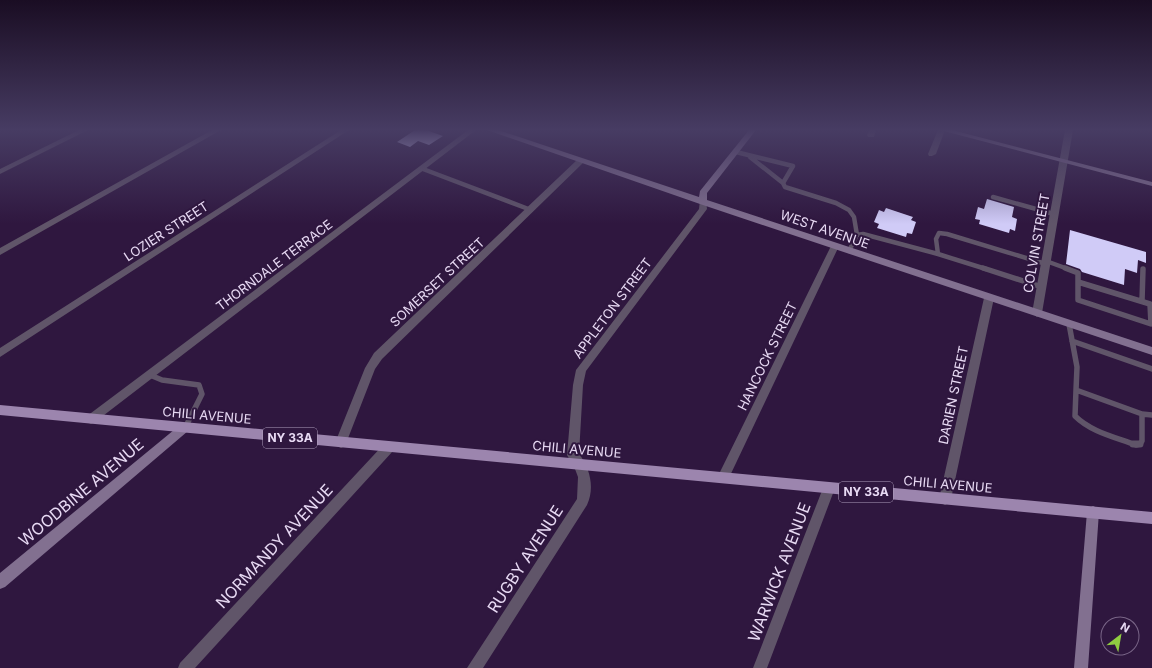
<svg xmlns="http://www.w3.org/2000/svg" width="1152" height="668" font-family="Inter,sans-serif">
<style>
.building{fill:#d0cbf7}
.lines{fill:none;stroke-linecap:round;stroke-linejoin:round}
.lane-far2{stroke:#605569;stroke-width:4.5}
.lane-far1{stroke:#605569;stroke-width:5.5}
.lane{stroke:#605569;stroke-width:7}
.street{fill:#605569;fill-rule:evenodd}
.secondary{fill:#827090;fill-rule:evenodd}
.primary{fill:#9c85ae;fill-rule:evenodd}
.labels{text-anchor:middle;stroke-width:4;stroke-linejoin:round;paint-order:stroke}
.shield{fill:#2f173f;stroke:#b0a0be;stroke-width:1}
.shield-label{font-size:12px;font-weight:bold;fill:#e8daf4}
.street-label{font-size:13px;fill:#e8daf4;stroke:#2f173f}
.near-street-label{font-size:16px;fill:#e8daf4;stroke:#2f173f}
</style>
<rect width="100%" height="100%" fill="#2f173f"/>
<path class="building" d="M415 130H426L443 136 429 145 418 141 410 147 397 142Z
M987 199 1014 207 1012 217 1017 219 1015 231 1010 229 1009 233 979 224 980 220 975 219 978 207 984 209Z
M886 208 913 217 911 220 916 222 912 234 907 233 906 237 877 228 879 224 874 222 879 210 884 212Z
M1070 230 1146 252V263L1138 260 1137 273 1125 269 1124 285 1082 272 1080 269 1066 264Z"/>
<g class="lines">
<path class="lane-far2" d="M736 152 793 166 783 183 785 187 836 203 849 210 854 217 857 235 849 251
M750 157 783 183
M423 169 531 210
M993 197 1054 214
M857 235 863 234 938 254
M1046 261 1068 269
M986 269 938 254 936 239 939 233 947 234 1046 264"/>
<path class="lane-far1" d="M983 268 1042 287
M1065 268 1078 273V282
M1078 282 1150 304 1151 324 1078 300Z
M1142 301 1143 269
M1069 324 1077 367 1076 390
M1072 341 1152 369
M150 375 162 380 199 385 202 394 185 428
M1076 390 1142 414V441L1140 444 1136 445C1115 437 1091 432 1075 416Z
M1142 414 1152 415"/>
<path class="lane" d="M1133 444H1140"/>
<path class="street" d="M79 130H88L0 174V169Z
M212 130H221L0 255V248Z
M341 130H349L0 357V348Z
M468 130H476L95 422 91 424 87 422 85 419 87 416Z
M869 130H876L874 137H868L867 135Z
M938 130H945L936 154 932 156H929L928 154Z
M1065 130H1073L1042 313 1037 317 1032 313Z
M578 159H584L585 161 382 359 375 369 345 446 341 448 337 446 335 443 365 368 374 353Z
M700 200H706L707 209 586 371 583 385 579 454C590 468 595 488 587 505L483 668H467L577 499 578 477 575 469 567 455 573 385 576 370 699 209Z
M835 243 839 246 727 482 723 483 719 482 717 478 719 474 831 246Z
M989 295 994 298 951 499 949 503 945 505 941 503 939 499 984 298Z
M389 442 393 443 395 447 393 451 195 668H178L180 663 385 443Z
M829 483 833 484 835 488 767 668H753L823 488 825 484Z"/>
<path class="secondary" d="M487 130H498L699 197 700 191 749 130H756L707 193V200L1152 347V355L700 204Z
M940 130H952L1152 182V186Z
M184 423 188 425 190 428 188 431 5 587 0 589V573L180 425Z
M1093 506 1097 508 1099 512 1088 668H1074L1087 512 1089 508Z"/>
<path class="primary" d="M0 405 1152 512V524L0 415Z"/>
</g>
<linearGradient id="sky" x2="0" y2="1"><stop stop-color="#1a0d23"/><stop offset="0.58" stop-color="#473c63"/><stop offset="1" stop-color="#473c63" stop-opacity="0"/></linearGradient>
<rect width="1152" height="224" fill="url(#sky)"/>
<g class="labels">
<g class="shield">
<rect x="263" y="428" width="54" height="20" rx="3"/>
<rect x="839" y="482" width="54" height="20" rx="3"/>
</g>
<g class="shield-label">
<text x="290" y="442">NY 33A</text>
<text x="866" y="496">NY 33A</text>
</g>
<g class="street-label">
<text transform="translate(825 229) rotate(19)" y="5">WEST AVENUE</text>
<text transform="translate(166 231) rotate(-33)" y="5">LOZIER STREET</text>
<text transform="translate(1036 243) rotate(-80)" y="5">COLVIN STREET</text>
<text transform="translate(274 265) rotate(-37)" y="5">THORNDALE TERRACE</text>
<text transform="translate(437 282) rotate(-43)" y="5">SOMERSET STREET</text>
<text transform="translate(612 308) rotate(-53)" y="5">APPLETON STREET</text>
<text transform="translate(767 356) rotate(-64)" y="5">HANCOCK STREET</text>
<text transform="translate(953 395) rotate(-78)" y="5">DARIEN STREET</text>
<text transform="translate(207 415) rotate(5)" y="5">CHILI AVENUE</text>
<text transform="translate(577 449) rotate(5)" y="5">CHILI AVENUE</text>
<text transform="translate(948 484) rotate(5)" y="5">CHILI AVENUE</text>
</g>
<g class="near-street-label">
<text transform="translate(81 492) rotate(-40)" y="6">WOODBINE AVENUE</text>
<text transform="translate(274 546) rotate(-47)" y="6">NORMANDY AVENUE</text>
<text transform="translate(525 559) rotate(-57)" y="6">RUGBY AVENUE</text>
<text transform="translate(779 572) rotate(-69)" y="6">WARWICK AVENUE</text>
</g>
</g>
<g transform="translate(1120 636) rotate(31)"><circle r="19" fill="#2f173f" stroke="#796587"/>
<path d="M0-3L7 15L0 10L-7 15Z" fill="#90cd41"/>
<text y="-6" font-size="11" font-weight="bold" text-anchor="middle" fill="#e8daf4">N</text>
</g>
</svg>
